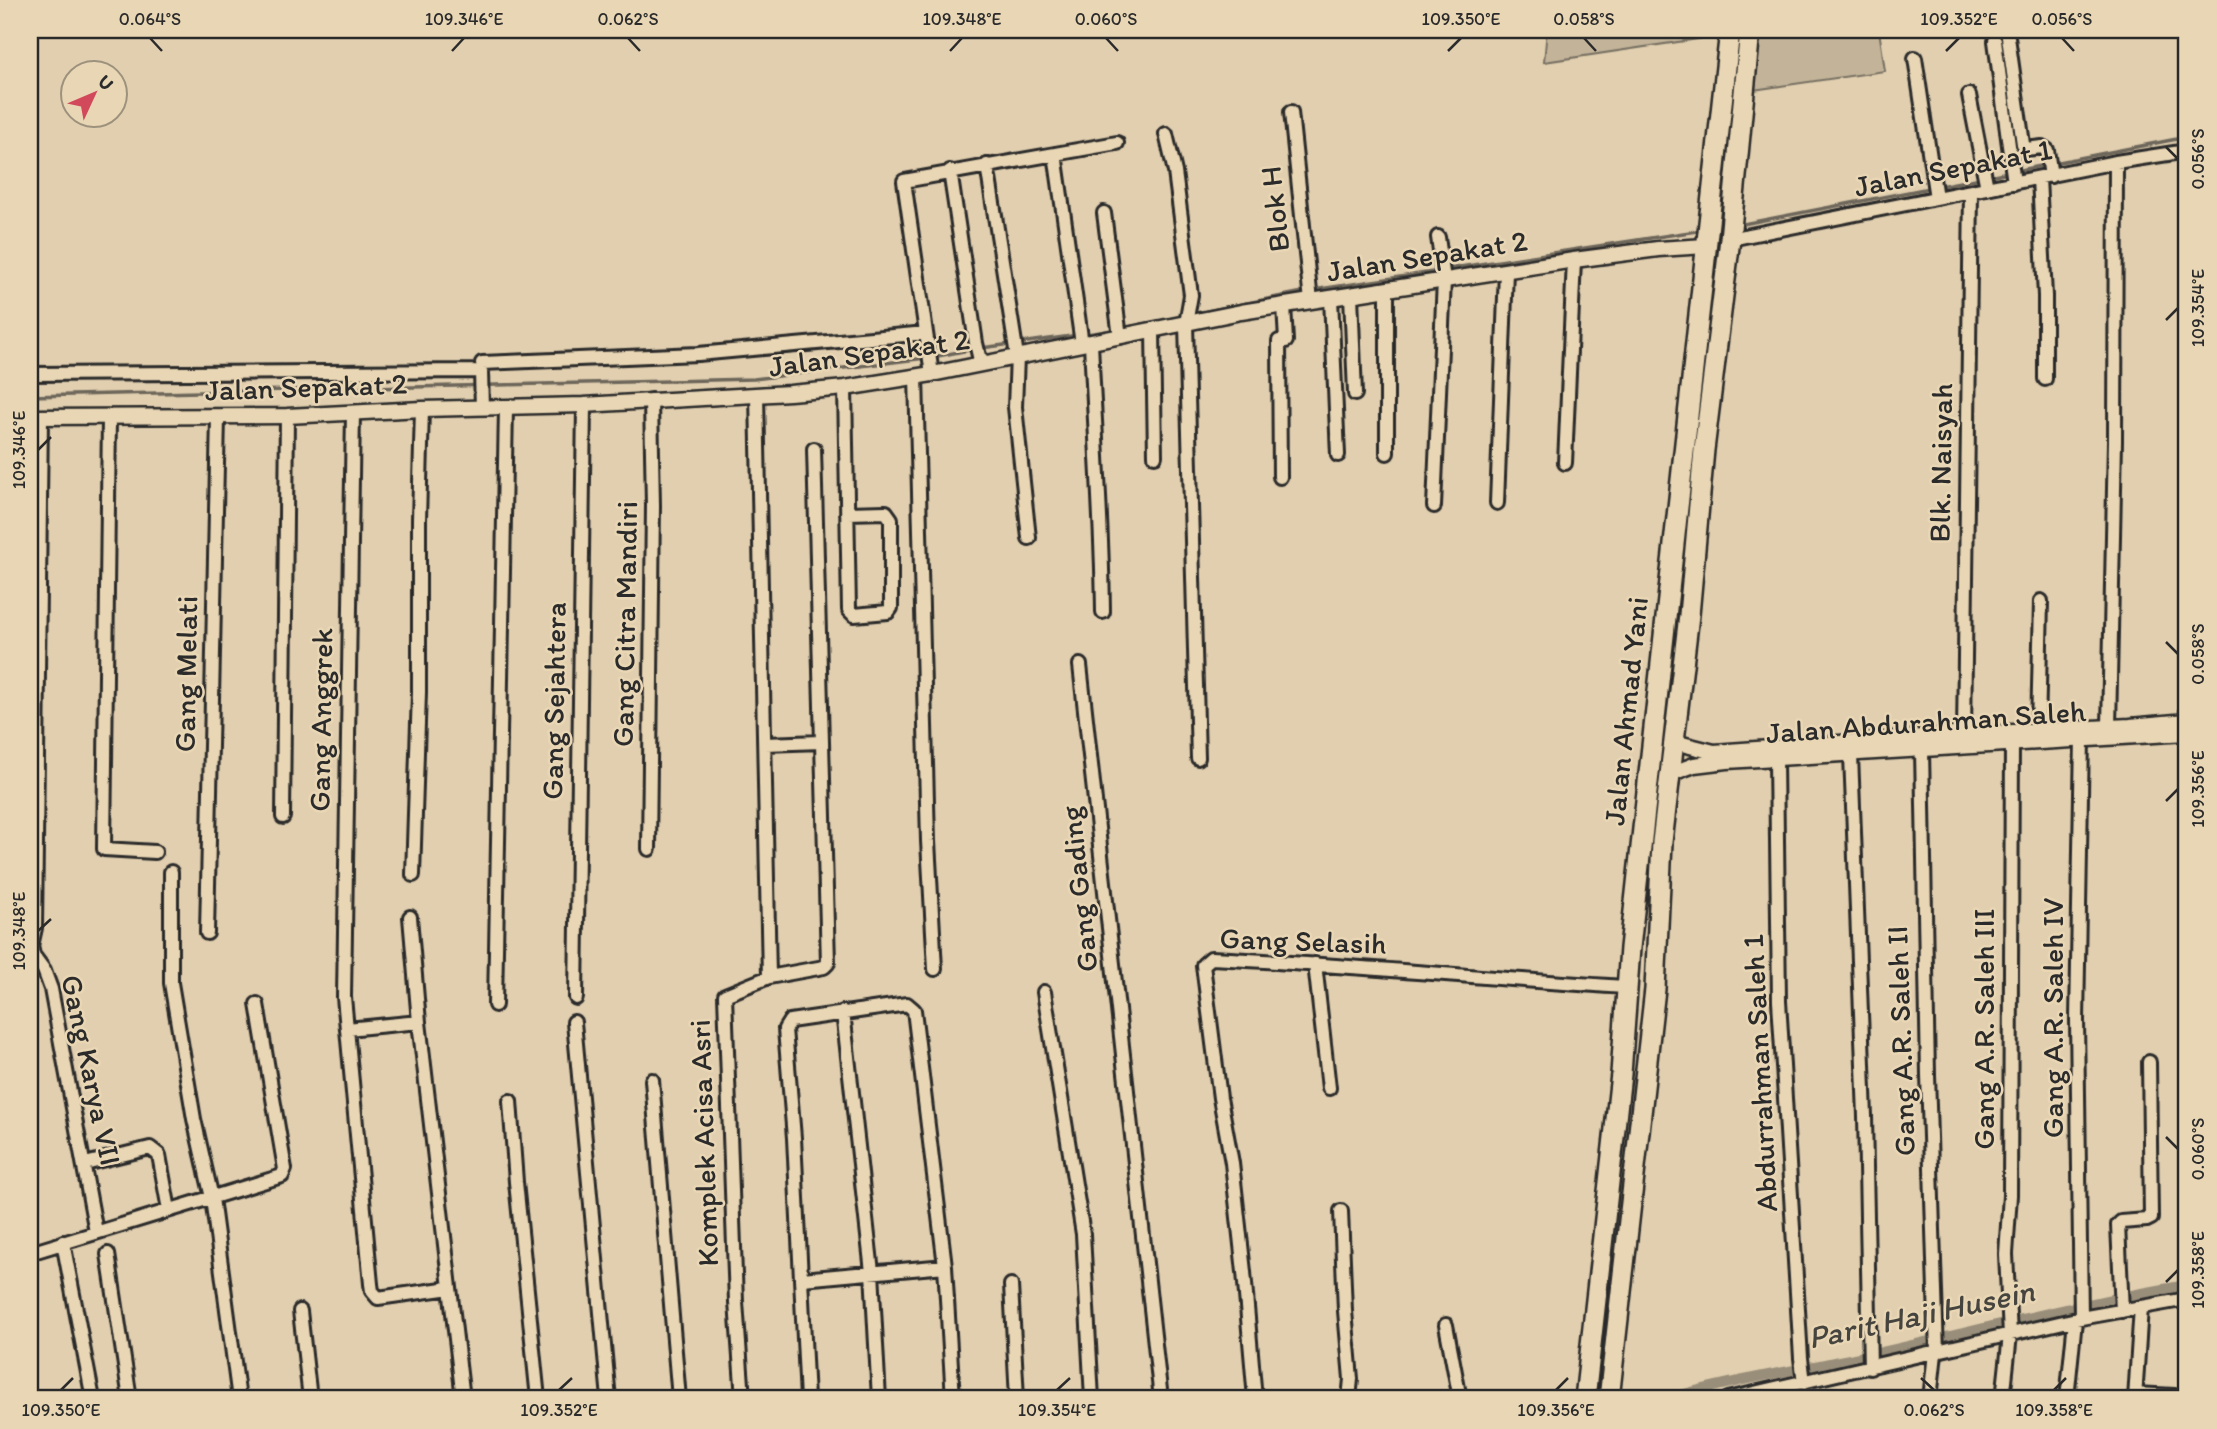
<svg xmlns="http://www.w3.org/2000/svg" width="2217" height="1429" font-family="Itim,sans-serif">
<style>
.green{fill:#c3b499;stroke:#777062;stroke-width:2}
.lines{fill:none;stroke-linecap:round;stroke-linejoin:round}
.stream{stroke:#6d665a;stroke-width:3.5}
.canal{stroke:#998e7a;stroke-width:10}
.minor-casing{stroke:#2b2b2b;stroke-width:18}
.tertiary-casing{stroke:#2b2b2b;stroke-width:19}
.trunk-casing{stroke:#2b2b2b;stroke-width:24}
.minor{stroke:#e9d6b4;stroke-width:12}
.tertiary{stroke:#e9d6b4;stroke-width:14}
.trunk{stroke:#e9d6b4;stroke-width:19}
.ticks{fill:none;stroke:#2b2b2b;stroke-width:2.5}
.labels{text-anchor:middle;stroke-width:5;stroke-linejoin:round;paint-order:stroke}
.street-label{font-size:30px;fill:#2b2b2b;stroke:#e9d6b4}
.water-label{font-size:32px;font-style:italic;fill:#46443f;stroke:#e9d6b4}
.neatline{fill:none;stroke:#2b2b2b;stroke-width:2.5}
.ticks-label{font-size:18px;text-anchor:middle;fill:#2b2b2b}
</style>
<rect width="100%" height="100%" fill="#e1cfaf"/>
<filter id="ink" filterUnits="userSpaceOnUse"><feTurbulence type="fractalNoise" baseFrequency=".0143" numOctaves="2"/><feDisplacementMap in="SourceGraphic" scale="14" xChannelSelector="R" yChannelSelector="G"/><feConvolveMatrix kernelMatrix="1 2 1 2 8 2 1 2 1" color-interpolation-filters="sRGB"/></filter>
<g filter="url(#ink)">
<path class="green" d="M1547 30H1712L1711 37 1544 62Z
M1760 30H1879L1885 71 1753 90Z"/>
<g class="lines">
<path class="stream" d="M2054 163 2187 137
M2016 171 2046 165
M1989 176 2008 172
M1738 225 1981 178
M1447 269 1703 230
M1192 314 1313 290 1440 271
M1124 328 1185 316
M1020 343 1116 330
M981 348 1012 344
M933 357 974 349
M30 396 754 379 926 358"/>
<path class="canal" d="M1667 1399C1731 1380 1794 1371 1859 1357 1969 1333 2077 1303 2187 1285"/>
<g class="minor-casing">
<path id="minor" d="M2007 30 2023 144 2026 149 2042 147 2047 150 2051 176
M1995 41 2014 183
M1915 58 1936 198
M1969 95 1987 188
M1291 112 1311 301
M1166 134 1175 172 1191 295 1186 324 1198 758
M1055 154 1082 344
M987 165 1017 356 1015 407 1029 538
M950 171 976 343 979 356 985 363
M2039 178 2045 296V379
M1104 213 1120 337
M1730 239 2116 162 2187 151
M1351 295 1355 394
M1331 298 1338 455
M1153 331 1155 456
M1091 343C1095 432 1102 522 1103 612
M482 363 698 354 926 333
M30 374 481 371 482 408
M932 374 904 181 1117 143
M916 376 928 841 935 969
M845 388 849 610 854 615 888 612 891 608V519L886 512 847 513
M757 395 769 977
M353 412 344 997 371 1284 372 1291 378 1298 450 1288
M41 417 35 928 31 946 33 955 44 970 51 989 96 1232
M109 417 104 849 155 852
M1387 453V289
M1565 463 1574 260
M1280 477 1279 341H1286L1284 305
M1497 503 1506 271
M1434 506 1444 280 1438 237
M1080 665 1161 1399
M2187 721V710
M2109 727 2115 441 2116 162
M2038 730 2041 601
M1964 735 1971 191
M765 744 821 742
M1922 750 1928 1075 1937 1353
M1851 755 1865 1116 1870 1368
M1776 760 1779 1001 1801 1358 1804 1383
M283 817 287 416
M649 849 653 506 651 400
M171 872V983L194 1119 212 1198 239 1399
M413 875 419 692V520L422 409
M410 917 419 1022 463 1399
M207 933 218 417
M1315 964 1329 1088
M1044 992 1083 1234 1092 1399
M576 998 584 405
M495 1005 506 408
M843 1012 872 1272 879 1399
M574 1022 609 1399
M347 1029 419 1022
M652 1080 679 1399
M510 1101 516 1182 538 1399
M85 1164 150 1148 159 1155 169 1210
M1341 1211 1345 1311 1351 1379 1349 1399
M63 1242 93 1399
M30 1253 282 1176 285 1169 257 1004
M108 1254 130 1399
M802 1279 945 1266
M1011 1285 1017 1399
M300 1311 310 1399
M2122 1311 2118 1225 2121 1222 2147 1220 2151 1218 2149 1062
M2081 1318 2077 1020 2082 738
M1446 1325 1460 1399
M2136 1394 2175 1396V1399
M743 1399 736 1302 725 995 769 977 824 967 828 963 814 449
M807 1399 794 1138 785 1029 790 1021 907 1004 914 1010 945 1266 953 1399
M1255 1399 1244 1272 1232 1163 1220 1098 1203 965 1211 958C1350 965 1489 979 1628 987
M1728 1399 2081 1318 2187 1299
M1930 1399 1935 1353
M2003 1399 2010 1335 2006 1254 2010 1195 2012 743
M2067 1399 2075 1320
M2135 1399 2141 1307"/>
</g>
<g class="tertiary-casing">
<path id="tertiary" d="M30 417 287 416 422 409 584 405 790 393 845 388 932 374 1241 312 1311 301 1574 260 1658 249 1706 246
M1674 742 1714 752 1936 736 2130 726 2187 721
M1670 774 1694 765 1727 761 2187 733"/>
</g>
<g class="trunk-casing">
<path id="trunk" d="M1585 1399 1621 1074 1630 948 1730 30
M1609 1399 1655 989 1662 842 1689 615 1704 450 1730 239 1750 30"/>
</g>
<use href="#minor" class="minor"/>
<use href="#tertiary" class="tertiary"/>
<use href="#trunk" class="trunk"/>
</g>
</g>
<path class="ticks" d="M150 38 162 51M628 38 640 51M1106 38 1118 51M1584 38 1596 51M2062 38 2074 51M452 51 464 38M950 51 962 38M1448 51 1461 38M1946 51 1959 38M2166 147 2178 159M2166 320 2178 308M38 450 51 437M2166 642 2178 654M2166 801 2178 789M38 931 51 919M2166 1137 2178 1149M2166 1282 2178 1270M1921 1378 1934 1390M61 1390 73 1378M559 1390 572 1378M1057 1390 1070 1378M1556 1390 1568 1378M2054 1390 2066 1378"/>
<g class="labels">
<g class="street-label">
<text transform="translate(1953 168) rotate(-11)" y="10">Jalan Sepakat 1</text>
<text transform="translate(1275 209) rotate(-96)" y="10">Blok H</text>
<text transform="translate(1427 256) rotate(-9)" y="10">Jalan Sepakat 2</text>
<text transform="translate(869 353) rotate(-8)" y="10">Jalan Sepakat 2</text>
<text transform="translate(306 387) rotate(-2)" y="10">Jalan Sepakat 2</text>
<text transform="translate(1941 463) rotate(-89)" y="10">Blk. Naisyah</text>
<text transform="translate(625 624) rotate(-89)" y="10">Gang Citra Mandiri</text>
<text transform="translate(186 674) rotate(-89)" y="10">Gang Melati</text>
<text transform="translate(554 701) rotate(-89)" y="10">Gang Sejahtera</text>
<text transform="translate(1626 711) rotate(-84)" y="10">Jalan Ahmad Yani</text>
<text transform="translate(321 720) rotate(-89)" y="10">Gang Anggrek</text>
<text transform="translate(1926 722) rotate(-4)" y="10">Jalan Abdurahman Saleh</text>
<text transform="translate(1079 889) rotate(-96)" y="10">Gang Gading</text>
<text transform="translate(1303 941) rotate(2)" y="10">Gang Selasih</text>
<text transform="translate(2053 1018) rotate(-90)" y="10">Gang A.R. Saleh IV</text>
<text transform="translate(1984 1029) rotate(-90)" y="10">Gang A.R. Saleh III</text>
<text transform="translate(1901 1041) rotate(-92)" y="10">Gang A.R. Saleh II</text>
<text transform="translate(91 1070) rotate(78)" y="10">Gang Karya VII</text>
<text transform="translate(1760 1073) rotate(-93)" y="10">Abdurrahman Saleh 1</text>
<text transform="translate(704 1143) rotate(-92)" y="10">Komplek Acisa Asri</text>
</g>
<g class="water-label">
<text transform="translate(1921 1314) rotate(-12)" y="11">Parit Haji Husein</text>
</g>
</g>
<rect width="2217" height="1429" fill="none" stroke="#e9d6b4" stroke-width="77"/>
<g transform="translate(94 94) rotate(46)"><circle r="33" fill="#e9d6b4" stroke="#9d927d" stroke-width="2"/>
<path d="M0-5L12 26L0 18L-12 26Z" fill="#d1495b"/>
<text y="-10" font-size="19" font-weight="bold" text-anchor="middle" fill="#2b2b2b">U</text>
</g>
<rect x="38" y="38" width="2140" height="1352" class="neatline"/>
<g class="ticks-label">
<text x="150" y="25">0.064°S</text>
<text x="464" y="25">109.346°E</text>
<text x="628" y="25">0.062°S</text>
<text x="962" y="25">109.348°E</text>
<text x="1106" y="25">0.060°S</text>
<text x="1461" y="25">109.350°E</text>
<text x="1584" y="25">0.058°S</text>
<text x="1959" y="25">109.352°E</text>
<text x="2062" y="25">0.056°S</text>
<text transform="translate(2198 159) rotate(-90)" y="6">0.056°S</text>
<text transform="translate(2198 308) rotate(-90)" y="6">109.354°E</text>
<text transform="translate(19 450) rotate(-90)" y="6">109.346°E</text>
<text transform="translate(2198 654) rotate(-90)" y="6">0.058°S</text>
<text transform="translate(2198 789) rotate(-90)" y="6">109.356°E</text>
<text transform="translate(19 931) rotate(-90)" y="6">109.348°E</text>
<text transform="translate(2198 1149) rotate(-90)" y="6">0.060°S</text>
<text transform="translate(2198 1270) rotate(-90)" y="6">109.358°E</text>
<text x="61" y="1416">109.350°E</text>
<text x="559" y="1416">109.352°E</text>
<text x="1057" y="1416">109.354°E</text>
<text x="1556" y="1416">109.356°E</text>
<text x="1934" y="1416">0.062°S</text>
<text x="2054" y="1416">109.358°E</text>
</g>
</svg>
